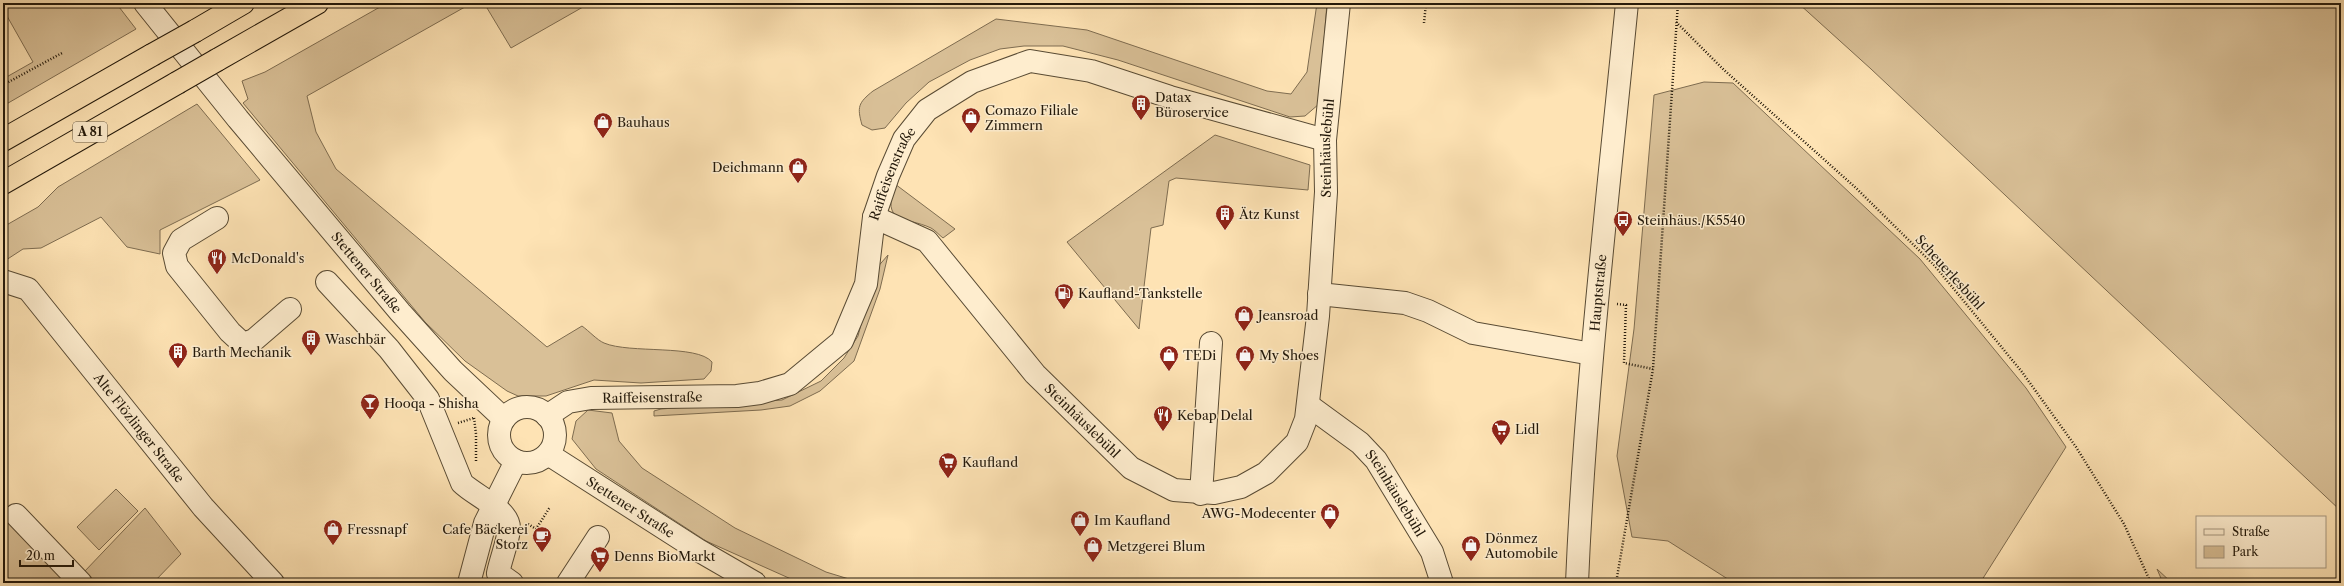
<svg xmlns="http://www.w3.org/2000/svg" width="2344" height="586" font-family="'Libre Caslon Text',serif">
<style>
.green{fill:#d9c097;stroke:#7e6c50}
.lines{fill:none;stroke-linecap:round;stroke-linejoin:round}
.minor-casing{stroke:#594b34;stroke-width:24}
.highway-casing{stroke:#22180a;stroke-width:24}
.path{stroke:#22180a;stroke-width:2.5;stroke-dasharray:1 2;stroke-linecap:butt}
.minor{stroke:#feedce;stroke-width:22}
.highway{stroke:#fee3b4;stroke-width:22}
.highway-bridge-casing{stroke:#22180a;stroke-width:24;stroke-linecap:butt}
.highway-bridge{stroke:#fee3b4;stroke-width:22}
.labels{text-anchor:middle;stroke-width:3;stroke-linejoin:round;paint-order:stroke}
.shield{fill:#feedce;stroke:#645845;stroke-width:1}
.shield-label{font-size:12px;font-weight:bold;fill:#22180a}
.poi-label{font-size:13px;fill:#22180a;stroke:#feedce;text-anchor:start}
.street-label{font-size:13px;fill:#22180a;stroke:#feedce}
</style>
<rect width="100%" height="100%" fill="#fee3b4"/>
<filter id="stains"><feTurbulence type="fractalNoise" baseFrequency=".005" numOctaves="4"/><feColorMatrix values="0 0 0 0 .2 0 0 0 0 .09 0 0 0 0 .02 0 0 0 .5 -.17"/></filter>
<radialGradient id="worn" r=".72"><stop offset=".6" stop-color="#630" stop-opacity="0"/><stop offset="1" stop-color="#630" stop-opacity=".3"/></radialGradient>
<path class="green" d="M3 3H116L136 29 3 106V79L33 62 3 9Z
M387 3H472L307 96 316 132 336 169 547 347 582 326C589 331 597 340 604 343 630 354 697 344 712 362L711 371 704 379 641 383 594 380 546 396H518L507 391 465 361 425 322 243 103 248 99 242 81 265 72Z
M484 3H590L511 48Z
M1317 3H1327L1319 104 1305 116 1290 117 1118 60 1063 46H1024L1000 49 970 60 929 82 906 103 885 128 872 130 862 125C857 107 858 103 873 91L996 19 1087 30 1267 91 1291 94 1307 72Z
M1798 3H2341V511L1871 69Z
M1704 82 1733 83 1920 259 2026 388 2066 447 1980 583H1734L1668 541 1632 537 1617 456 1634 329 1654 95Z
M197 104 260 180 160 230V254L127 247 101 217 41 248 23 249 3 262V227L38 207 58 187Z
M1215 135 1310 165 1308 190 1176 178 1169 181 1163 225 1151 228 1139 329 1067 242Z
M895 184 955 229 943 238C939 235 935 230 931 228 905 216 881 225 895 184Z
M888 255 880 289 854 361 820 391 790 406 761 410 654 416V411L661 409 782 400 821 381 844 358 858 336 875 270Z
M588 410 612 413 619 441 642 468 735 528 826 572 862 583H800L706 541 596 469 572 439 576 421Z
M116 489 138 511 99 550 77 527Z
M145 508 181 554 153 583H94L84 572Z
M8 516 71 583H3V519Z
M2157 569 2172 583H2163Z"/>
<g class="lines">
<g class="minor-casing">
<g id="minor">
<path id="s1" d="M145 3 238 119 400 312 453 371 504 419"/>
<path id="s2" d="M874 217 927 241 1035 374 1131 468 1174 490 1214 493 1241 487 1266 473 1297 442 1306 419 1318 316 1326 192 1325 140 1339 3"/>
<path d="M217 218 181 240 174 253 177 266 230 332 243 344 254 340 290 309"/>
<path id="s3" d="M3 281 28 289 203 507 273 583"/>
<path d="M327 282 389 349 428 399 462 483C475 496 511 510 509 530 507 544 501 559 498 573L512 583"/>
<path d="M1319 294 1405 303 1428 311 1473 333 1592 354"/>
<path id="s4" d="M1308 405 1360 443 1376 460 1432 552 1442 583"/>
<circle cx="527" cy="435" r="28"/>
<path id="s5" d="M547 416 568 402 591 398 737 396 760 393 790 384 842 341 866 284 874 217 888 176 904 139 927 110 972 82 1030 61 1091 71 1170 97 1325 140"/>
<path id="s6" d="M548 454 698 550 755 583"/>
<path d="M1201 494 1211 343"/>
<path d="M16 515 81 583"/>
<path d="M469 583 485 523 516 461"/>
<path d="M568 583 598 537"/>
<path id="s7" d="M1577 583C1585 389 1608 196 1627 3"/>
</g>
</g>
<g class="highway-casing">
<path id="highway" d="M195 31 243 3
M217 60 317 3
M3 140 152 55
M3 183 177 83"/>
</g>
<path class="path" d="M1676 22 1724 70 1857 189 1935 266 2022 372 2076 447 2124 524 2151 583
M1424 23 1426 3
M3 85 62 53
M1617 304 1626 305 1624 363 1653 369
M474 418 476 434V462
M458 423 474 418
M528 524 536 529 550 507
M1616 583 1653 369 1678 3"/>
<use href="#minor" class="minor"/>
<use href="#highway" class="highway"/>
<g class="highway-bridge-casing">
<path id="highway-bridge" d="M152 55 195 31
M177 83 217 60"/>
</g>
<use href="#highway-bridge" class="highway-bridge"/>
</g>
<defs>
<g id="building-pin" transform="scale(1)"><path d="M0 17L-7.5 6A9.5 9.5 0 1 1 7.5 6Z" fill="#8f2418" stroke="#feedce"/><path d="M-4-6H4V6H1V3H-1V6H-4ZM-2.5-4.3h1.7v1.8h-1.7ZM.8-4.3h1.7v1.8H.8ZM-2.5-1h1.7V.8h-1.7ZM.8-1h1.7V.8H.8Z" fill="#fff"/></g>
<g id="shop-pin" transform="scale(1)"><path d="M0 17L-7.5 6A9.5 9.5 0 1 1 7.5 6Z" fill="#8f2418" stroke="#feedce"/><path d="M-5-2.5h2.3a2.7 3.5 0 0 1 5.4 0H5L5.5 6h-11ZM-1.5-2.5h3a1.5 2.3 0 0 0-3 0Z" fill="#fff"/></g>
<g id="bus-pin" transform="scale(1)"><path d="M0 17L-7.5 6A9.5 9.5 0 1 1 7.5 6Z" fill="#8f2418" stroke="#feedce"/><path d="M-5-6H5V4H4V6H2V4H-2V6H-4V4H-5ZM-3.5-4V0h7V-4ZM-3.5 1.2v1.5H-2V1.2ZM2 1.2v1.5H3.5V1.2Z" fill="#fff"/></g>
<g id="restaurant-pin" transform="scale(1)"><path d="M0 17L-7.5 6A9.5 9.5 0 1 1 7.5 6Z" fill="#8f2418" stroke="#feedce"/><path d="M-5-6h1v4h1v-4h1v4h1v-4h1v5L-1.5 .5V6h-2V.5L-5-1ZM5-6V6H3V1.5H1.5Q1.5-4 5-6Z" fill="#fff"/></g>
<g id="fuel-pin" transform="scale(1)"><path d="M0 17L-7.5 6A9.5 9.5 0 1 1 7.5 6Z" fill="#8f2418" stroke="#feedce"/><path d="M-5.5-6h7V0h2V4h1.3V-2.5L3-4.5l.8-.8L6-3V5H2.5V1h-1V6h-7ZM-4.2-4.7v3.2H.2V-4.7Z" fill="#fff"/></g>
<g id="bar-pin" transform="scale(1)"><path d="M0 17L-7.5 6A9.5 9.5 0 1 1 7.5 6Z" fill="#8f2418" stroke="#feedce"/><path d="M-6-5H6L.8 .8V4.5H3.5V6h-7V4.5H-.8V.8Z" fill="#fff"/></g>
<g id="supermarket-pin" transform="scale(1)"><path d="M0 17L-7.5 6A9.5 9.5 0 1 1 7.5 6Z" fill="#8f2418" stroke="#feedce"/><path d="M-6-5.5h2.5l.6 2H6L4.5 2H-2.5L-4.4-4H-6ZM-1.5 3.2a1.3 1.3 0 1 0 .1 0ZM3 3.2a1.3 1.3 0 1 0 .1 0Z" fill="#fff"/></g>
<g id="cafe-pin" transform="scale(1)"><path d="M0 17L-7.5 6A9.5 9.5 0 1 1 7.5 6Z" fill="#8f2418" stroke="#feedce"/><path d="M-5.5-4.5H6V0H3Q3 3.5 0 3.5H-2.5Q-5.5 3.5-5.5 0ZM3-3.2v2h1.7v-2ZM-6 4.5H4V6H-6Z" fill="#fff"/></g>
</defs>
<g fill-rule="evenodd">
<use href="#building-pin" x="1141" y="104"/>
<use href="#shop-pin" x="971" y="117"/>
<use href="#shop-pin" x="603" y="122"/>
<use href="#shop-pin" x="798" y="167"/>
<use href="#building-pin" x="1225" y="214"/>
<use href="#bus-pin" x="1623" y="220"/>
<use href="#restaurant-pin" x="217" y="258"/>
<use href="#fuel-pin" x="1064" y="293"/>
<use href="#shop-pin" x="1244" y="315"/>
<use href="#building-pin" x="311" y="339"/>
<use href="#building-pin" x="178" y="352"/>
<use href="#shop-pin" x="1169" y="355"/>
<use href="#shop-pin" x="1245" y="355"/>
<use href="#bar-pin" x="370" y="403"/>
<use href="#restaurant-pin" x="1163" y="415"/>
<use href="#supermarket-pin" x="1501" y="429"/>
<use href="#supermarket-pin" x="948" y="462"/>
<use href="#shop-pin" x="1330" y="513"/>
<use href="#shop-pin" x="1080" y="520"/>
<use href="#shop-pin" x="333" y="529"/>
<use href="#cafe-pin" x="542" y="536"/>
<use href="#shop-pin" x="1471" y="545"/>
<use href="#shop-pin" x="1093" y="546"/>
<use href="#supermarket-pin" x="600" y="556"/>
</g>
<g class="labels">
<rect class="shield" x="73" y="122" width="34" height="20" rx="3"/>
<g class="shield-label">
<text x="90" y="136">A 81</text>
</g>
<g class="poi-label">
<text x="1155" y="102">Datax<tspan x="1155" dy="15">Büroservice</tspan></text>
<text x="985" y="115">Comazo Filiale<tspan x="985" dy="15">Zimmern</tspan></text>
<text x="617" y="127">Bauhaus</text>
<text x="784" y="172" text-anchor="end">Deichmann</text>
<text x="1239" y="219">Ätz Kunst</text>
<text x="1637" y="225">Steinhäus./K5540</text>
<text x="231" y="263">McDonald's</text>
<text x="1078" y="298">Kaufland-Tankstelle</text>
<text x="1258" y="320">Jeansroad</text>
<text x="325" y="344">Waschbär</text>
<text x="192" y="357">Barth Mechanik</text>
<text x="1183" y="360">TEDi</text>
<text x="1259" y="360">My Shoes</text>
<text x="384" y="408">Hooqa - Shisha</text>
<text x="1177" y="420">Kebap Delal</text>
<text x="1515" y="434">Lidl</text>
<text x="962" y="467">Kaufland</text>
<text x="1316" y="518" text-anchor="end">AWG-Modecenter</text>
<text x="1094" y="525">Im Kaufland</text>
<text x="347" y="534">Fressnapf</text>
<text x="528" y="534" text-anchor="end">Cafe Bäckerei<tspan x="528" dy="15">Storz</tspan></text>
<text x="1485" y="543">Dönmez<tspan x="1485" dy="15">Automobile</tspan></text>
<text x="1107" y="551">Metzgerei Blum</text>
<text x="614" y="561">Denns BioMarkt</text>
</g>
<g class="street-label">
<text dy="5" stroke="none"><textPath href="#s2" startOffset="849">Steinhäuslebühl</textPath></text>
<text dy="5" stroke="none"><textPath href="#s5" startOffset="493">Raiffeisenstraße</textPath></text>
<text transform="translate(1950 272) rotate(48)" y="5">Scheuerlesbühl</text>
<text dy="5" stroke="none"><textPath href="#s1" startOffset="349">Stettener Straße</textPath></text>
<text dy="5" stroke="none"><textPath href="#s7" startOffset="291">Hauptstraße</textPath></text>
<text dy="5" stroke="none"><textPath href="#s5" startOffset="110">Raiffeisenstraße</textPath></text>
<text dy="5" stroke="none"><textPath href="#s2" startOffset="296">Steinhäuslebühl</textPath></text>
<text dy="5" stroke="none"><textPath href="#s3" startOffset="204">Alte Flözlinger Straße</textPath></text>
<text dy="5" stroke="none"><textPath href="#s4" startOffset="126">Steinhäuslebühl</textPath></text>
<text dy="5" stroke="none"><textPath href="#s6" startOffset="98">Stettener Straße</textPath></text>
</g>
</g>
<rect width="2344" height="586" fill="none" stroke="#fee3b4" stroke-width="16"/>
<rect x="4" y="4" width="2336" height="578" fill="none" stroke="#22180a" stroke-width="2"/>
<rect x="8" y="8" width="2328" height="570" fill="none" stroke="#22180a"/>
<rect x="2196" y="516" width="130" height="52" fill="#feedce" stroke="#a69880"/>
<rect x="2204" y="529" width="20" height="6" fill="#feedce" stroke="#a69880"/>
<text x="2232" y="536" font-size="12" fill="#22180a">Straße</text>
<rect x="2204" y="546" width="20" height="12" fill="#d9c097" stroke="#a69880"/>
<text x="2232" y="556" font-size="12" fill="#22180a">Park</text>
<path d="M20 560v6h53v-6" fill="none" stroke="#22180a" stroke-width="2"/>
<text x="26" y="560" font-size="12" fill="#22180a" stroke="#feedce" stroke-width="3" paint-order="stroke">20 m</text>
<rect width="100%" height="100%" filter="url(#stains)"/>
<rect width="100%" height="100%" fill="url(#worn)"/>
</svg>
